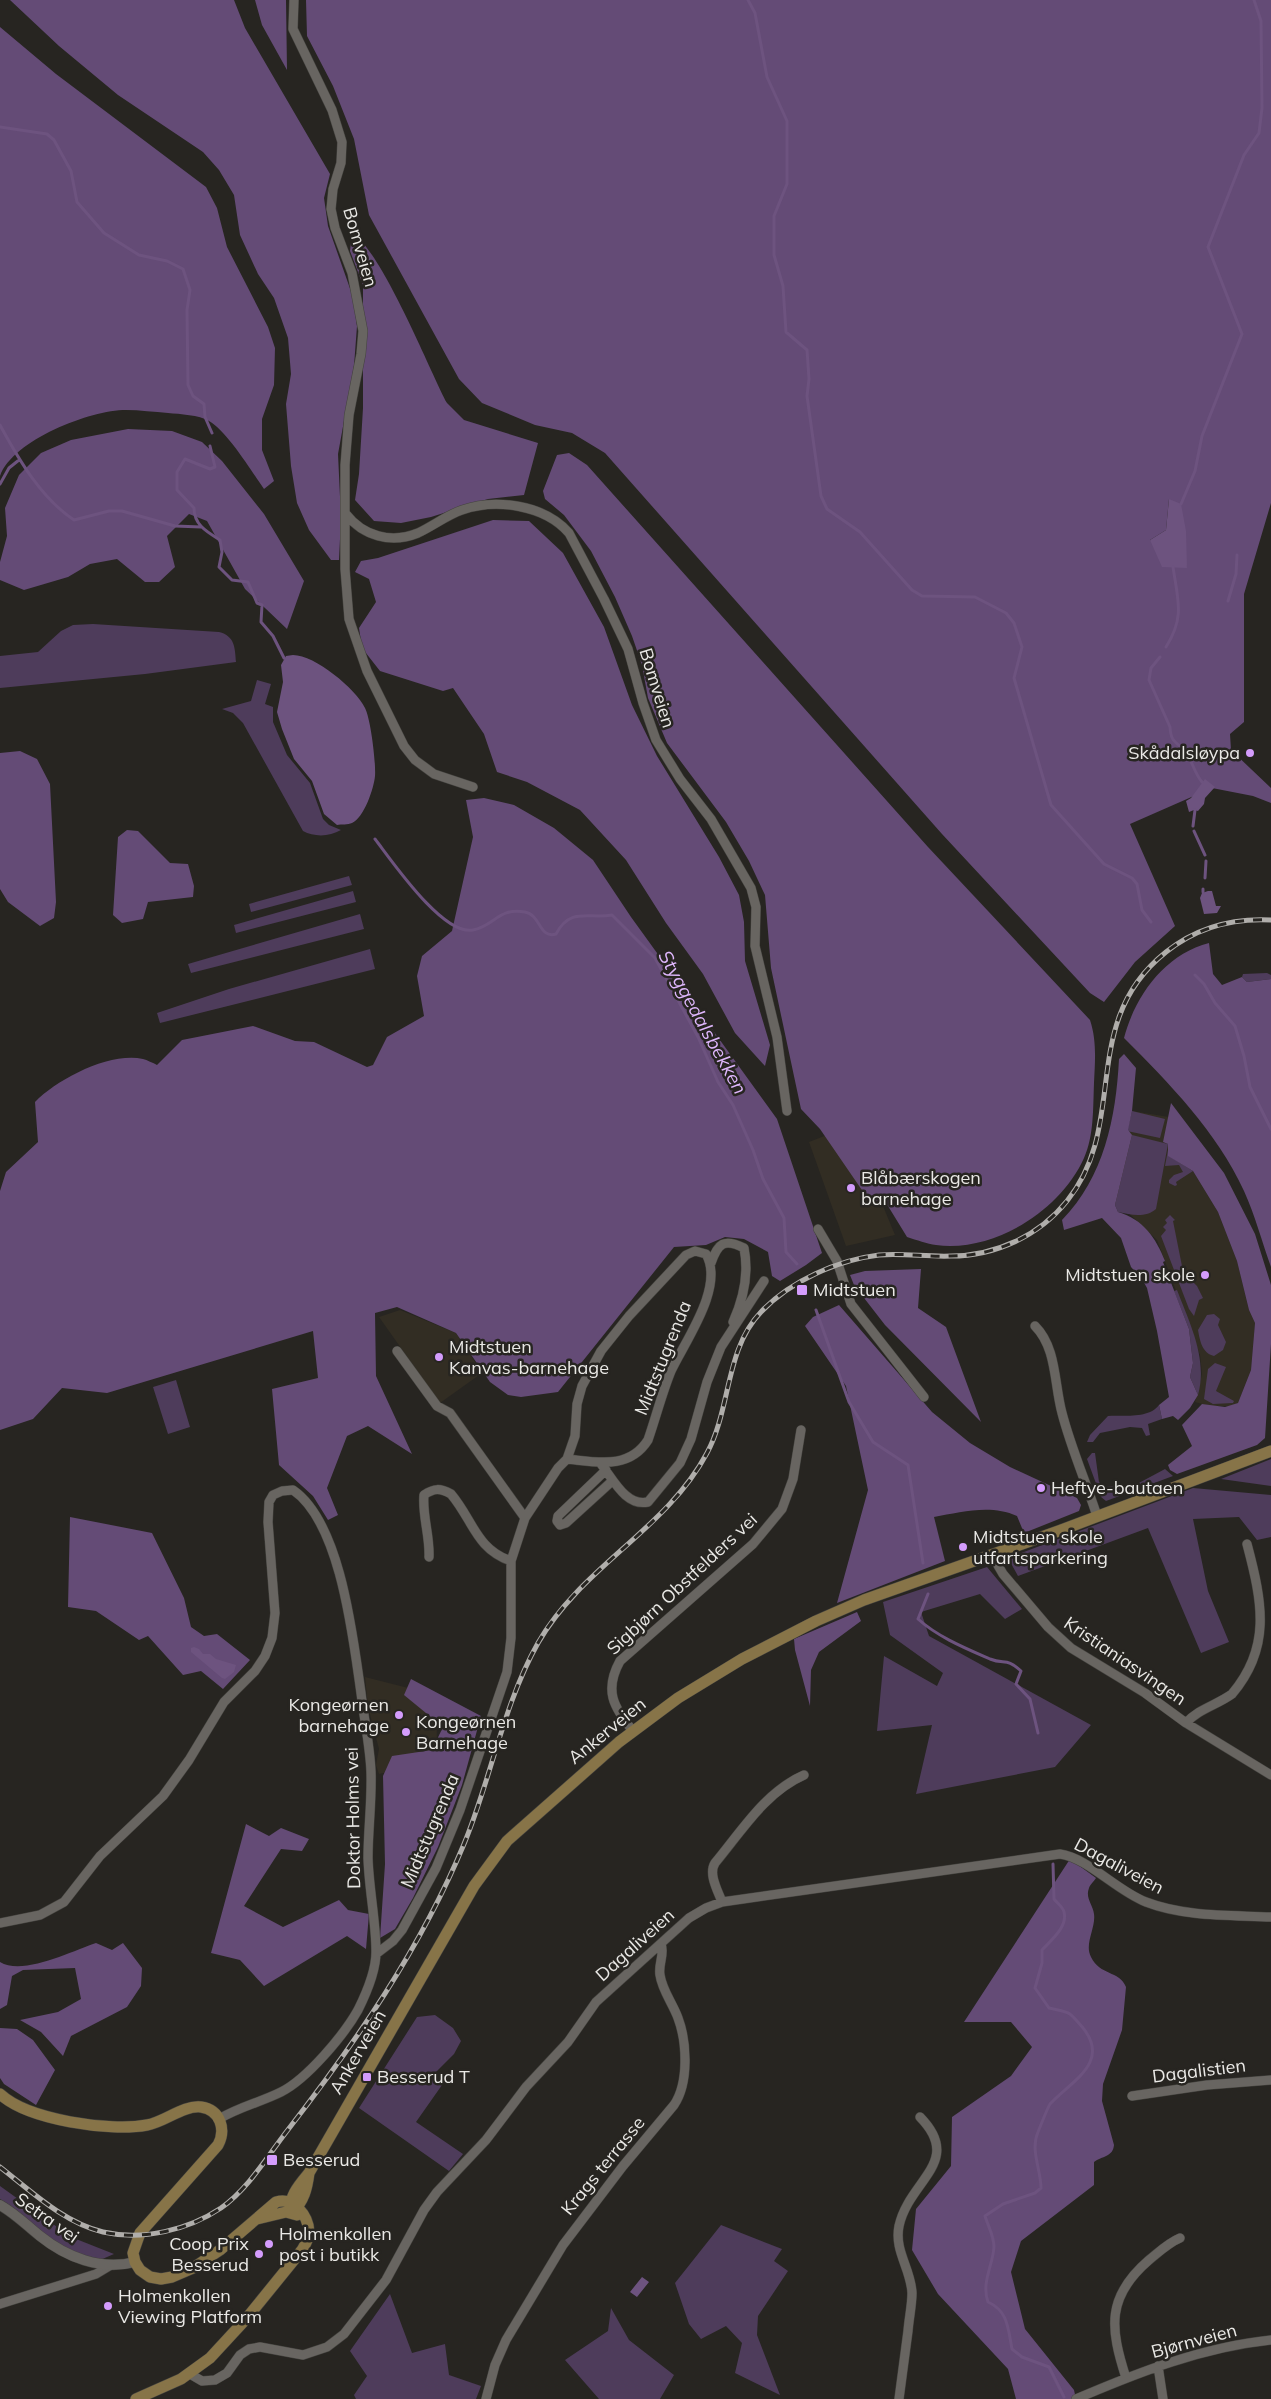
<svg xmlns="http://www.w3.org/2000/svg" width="1271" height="2399" font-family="Mulish,sans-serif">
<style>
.built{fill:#322d23}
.green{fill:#4e3c5b}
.forest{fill:#644b76;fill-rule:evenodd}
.water{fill:#6d537f}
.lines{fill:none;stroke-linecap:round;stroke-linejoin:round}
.stream{stroke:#6d537f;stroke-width:3}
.minor-casing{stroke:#44433f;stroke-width:10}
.tertiary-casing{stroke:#44433f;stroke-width:11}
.secondary-casing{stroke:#44433f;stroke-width:12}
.minor{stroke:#686561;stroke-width:9}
.tertiary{stroke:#686561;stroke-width:10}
.secondary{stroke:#877448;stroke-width:11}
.rail-casing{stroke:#b0aeab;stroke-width:5}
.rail{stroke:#272521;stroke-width:3;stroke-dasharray:9;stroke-linecap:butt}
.poi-dot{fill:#d49cfc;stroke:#272521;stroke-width:2}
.labels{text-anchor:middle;stroke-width:5;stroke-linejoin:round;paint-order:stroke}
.street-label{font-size:18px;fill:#eae9e6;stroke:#272521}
.poi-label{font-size:18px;fill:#eae9e6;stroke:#272521;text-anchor:start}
.water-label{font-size:19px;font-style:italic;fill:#dfb7fd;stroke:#272521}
</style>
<rect width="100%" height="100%" fill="#272521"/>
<path class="built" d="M1132 1111 1169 1117 1163 1142 1168 1144 1169 1156 1193 1171 1218 1212 1237 1261 1249 1310 1255 1323 1251 1370 1238 1403 1232 1406H1210L1195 1402 1202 1374 1200 1355 1157 1240 1115 1200Z
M850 1126 895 1235 846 1246 809 1142Z
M400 1310 456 1333 482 1373 440 1403 379 1317Z
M365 1677 436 1695 437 1741 426 1763 379 1774 376 1765 379 1749 368 1707Z"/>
<path class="green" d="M93 624 219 632C235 636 235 648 236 662L145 674 0 688V656L38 652 61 631 73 625Z
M257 680 271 684 265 704 273 707V722L287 755 310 783 323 819 329 825 341 830C329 837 314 837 303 831L243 723 233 713 222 709 251 701Z
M349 876 352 885 251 912 249 904Z
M353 891 356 902 236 933 234 925Z
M360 914 364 929 191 973 188 964Z
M370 949 375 969 160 1023 157 1013 229 989Z
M1267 973 1271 975V979L1247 982 1242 977 1243 974Z
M1132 1111 1165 1119 1160 1138 1127 1131Z
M1132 1135 1168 1144 1156 1209C1146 1218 1131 1215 1118 1212L1115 1205Z
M1168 1150 1169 1156 1193 1171 1176 1182 1177 1185 1175 1186 1169 1183V1180L1174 1175 1183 1172 1179 1165 1165 1166Z
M1170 1215 1175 1220 1173 1221 1185 1281 1190 1279 1197 1286 1203 1298 1199 1300 1194 1316 1189 1309 1161 1236 1166 1230 1163 1227 1167 1223 1165 1220Z
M1177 1290C1190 1324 1208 1359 1198 1395L1190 1377 1193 1363 1189 1329 1174 1291Z
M1214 1314 1220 1319 1218 1325 1226 1342 1223 1350 1214 1356C1202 1353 1200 1341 1198 1330L1207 1315Z
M1215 1363 1226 1367 1216 1391 1234 1401 1233 1403 1213 1404 1204 1399 1208 1369Z
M176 1380 190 1427 168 1434 153 1387Z
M1159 1405 1162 1419 1148 1424 1150 1435 1146 1436 1142 1428 1130 1427 1100 1433 1093 1442H1087L1090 1435 1108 1416C1123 1415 1149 1419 1159 1405Z
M1092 1453H1095L1099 1482 1105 1487 1137 1484 1165 1469 1173 1476 1106 1501 1101 1497 1087 1459Z
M1271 1459V1486L1221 1479Z
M1193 1488 1271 1495V1537L1257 1540 1239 1517 1193 1519 1208 1591 1229 1642 1201 1653 1148 1528 1018 1576 1008 1558Z
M987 1567 1022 1609 1005 1619 980 1594 921 1612 929 1636 1091 1725 1055 1767 916 1794 932 1725 877 1731 884 1656 937 1686 943 1673 890 1635 883 1602Z
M435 2015 453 2028 461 2041 454 2054 433 2075 442 2085 416 2122 463 2154 449 2171 359 2108 417 2017Z
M0 2186 71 2237 114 2254 100 2260C90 2257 77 2254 67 2249 42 2235 24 2213 0 2199Z
M721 2225 782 2249 774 2261 788 2271 758 2316 757 2335 780 2395 735 2373 742 2343 726 2326 701 2339 689 2324 675 2283Z
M390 2294 412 2353 445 2344 449 2375 481 2386 476 2399H356L354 2395 367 2376 350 2351Z
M611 2308 629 2340 674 2375 660 2399H599L565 2360 608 2331Z"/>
<path class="forest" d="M10 0H234L245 28 330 174 324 198 328 226 353 297 357 326 354 366 338 454 341 518 339 560H331L309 530 297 503 291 466 286 404 291 374 288 338 274 298 258 274 240 235 234 195 219 170 203 152 118 95 59 46Z
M255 0H286L287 70 262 25Z
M306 0H1271V503L1244 594V722L1230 734 1231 750 1271 788V803L1253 796 1212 788 1130 824 1175 926 1135 962 1104 1002 1090 993 942 834 605 453 572 433 535 425 482 403 459 379 369 215 354 139 333 86 307 36ZM1169 499 1187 568 1150 540 1166 530Z
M0 27 56 74 206 187 217 208 227 247 268 327 275 348 274 385 262 419V450L274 481 264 489C252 472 227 431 209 421 199 415 180 414 168 413 154 412 140 410 126 410 90 410 13 440 0 476Z
M352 234C380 247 430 371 447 403L464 420 538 443 524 495 488 499 431 517 401 523 374 521 355 500 359 474 363 408V285L350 251Z
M128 429 172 431 202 442 222 461 264 514 304 581 287 629 245 589 207 521 189 514 167 536 175 567 159 582H145L117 559 90 564 68 577 24 590 0 580V562L7 536 5 508 19 475 41 453 71 440Z
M569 453 587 465 928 847 1090 1020C1097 1041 1095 1061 1094 1083 1093 1108 1094 1136 1084 1158 1061 1210 994 1253 936 1245 927 1244 917 1240 907 1237L888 1206 866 1196 820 1129 801 1109 771 968 765 895 749 861 726 822 667 743 648 698 642 665 632 636 615 597 591 551 564 515 545 499 543 491 557 455Z
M493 520 529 521 563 553 604 627 632 705 657 756 719 857 739 895 744 922 745 961 770 1045 765 1066 735 1033 703 974 666 923 626 860 580 810 527 782 497 772 484 734 453 688 443 691 380 671 362 648 359 628 376 602 369 579 355 572 361 561 378 558Z
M20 751 37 759 50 784 56 902 54 918 40 926 8 902 0 889V753Z
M484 798 514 805 554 828 593 860 631 917 777 1119 822 1253 806 1265 780 1281 772 1276 768 1252 744 1239 725 1237 706 1245 674 1247 558 1392 521 1397 508 1395 490 1382 456 1333 397 1307 375 1313 376 1376 412 1454 368 1426 347 1436 327 1488 338 1515 328 1520 313 1496 279 1465 272 1389 318 1378 313 1331 107 1393 62 1388 33 1419 0 1430V1191L6 1172 38 1142 35 1102C58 1079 109 1052 143 1059 147 1060 153 1063 157 1065L182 1040 253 1026 295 1041 314 1042 367 1067 373 1065 387 1037 424 1016 417 976 422 956 452 931 473 837 466 800Z
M127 830 138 831 170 863 188 864 194 886 193 897 148 902 143 919 122 923 113 915 118 837Z
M1209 943 1213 974 1222 985 1242 977 1247 982 1271 979V1267C1262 1242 1255 1215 1244 1191 1217 1132 1169 1083 1124 1038 1135 996 1165 954 1209 943Z
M1124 1054 1136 1068 1132 1111 1128 1130 1132 1135 1115 1205 1118 1212C1143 1219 1156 1238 1165 1261L1163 1262 1189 1329 1193 1363 1190 1377 1198 1395 1190 1408 1178 1420 1173 1416 1162 1419 1159 1405 1169 1397 1157 1331 1147 1288 1142 1279 1131 1267 1121 1238 1102 1218 1064 1230 1062 1220C1104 1177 1116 1118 1119 1059Z
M1171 1103 1224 1173 1255 1234 1271 1285V1344L1265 1438 1257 1445 1177 1474 1170 1470 1168 1465 1192 1446 1182 1425 1202 1404 1225 1407 1238 1403 1251 1370 1255 1323 1249 1310 1237 1261 1218 1212 1193 1171 1168 1156V1144L1163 1142Z
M921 1269 918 1308 946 1327 981 1422 885 1325 854 1285 850 1275 865 1271Z
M839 1305 932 1412 970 1443 1010 1467 1077 1498 1081 1505 1079 1511 1024 1533 1017 1516C991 1504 961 1512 934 1517L945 1561 837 1603 868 1490 846 1386 805 1326 813 1317Z
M70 1517 152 1533 184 1598 191 1627 204 1636 217 1634 250 1660 223 1689 201 1671 183 1675 148 1636 139 1640 96 1611 68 1607Z
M857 1612 861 1621 819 1652 811 1670 810 1706 795 1650 794 1639Z
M411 1679 481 1716 462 1785 438 1847 413 1898 395 1929 380 1938 385 1864 383 1776 392 1756 432 1750 443 1727 404 1695Z
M246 1824 269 1836 281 1828 309 1839 302 1851 281 1849 244 1906 283 1927 339 1900 348 1910 369 1914 366 1949 347 1936 264 1986 240 1960 211 1953Z
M1070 1859 1096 1878C1094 1881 1090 1885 1089 1888 1085 1898 1093 1905 1094 1914 1096 1928 1084 1944 1091 1957 1100 1976 1119 1970 1126 1987L1122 2030 1103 2084 1102 2101 1114 2145C1113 2157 1102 2156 1094 2162V2185L1021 2241 1011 2272 1025 2329 1074 2390 1076 2399H1016L1008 2369 938 2294 912 2250 916 2209 951 2166 952 2117 1011 2076 1032 2047 1011 2022H964Z
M96 1943 112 1950 123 1943 142 1968 141 1986 127 2007 71 2036 63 2056 41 2032 20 2020 58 2012 81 1999 75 1968 23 1970 12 1976 7 2005 0 2009V1962C23 1976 72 1951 96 1943Z
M0 2028 17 2029 33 2040 55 2070 36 2105 4 2084 0 2078Z"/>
<path class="water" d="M1169 499 1181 504 1186 531 1187 568 1162 567 1150 540 1166 530Z
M293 655C315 655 356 689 365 708 371 720 376 763 375 776 374 788 364 818 352 823 348 825 341 824 337 825L324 814 312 781 294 759 282 729 277 712 283 682 281 665 286 656Z
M1205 779 1215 787 1205 798 1204 804 1198 811 1194 810 1189 812 1186 801 1191 798Z
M1208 891H1212L1216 906H1221L1217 913 1204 914 1200 898 1202 893Z
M194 1647 199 1649 203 1654H210L216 1659 236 1665 234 1672 225 1679 222 1678 191 1652V1648Z
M642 2277 649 2282 637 2297 630 2292Z"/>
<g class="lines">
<path class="stream" d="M748 0 755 13 767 77 787 121V184L774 216V255L783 286 786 332 807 350 809 379 807 396 821 496 827 509 860 532 912 590 922 596 975 597 1006 613 1014 623 1022 647 1014 678 1051 805 1104 864 1132 878 1137 884 1142 910 1151 922
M0 127 47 134 54 140 71 171 77 202 104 233 139 255 167 261 183 269 190 290 187 310 188 385 193 396 204 404 205 417 212 433
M0 425C19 460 41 498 74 520L109 511H122L175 526 201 527
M210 446 215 467 210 469 185 459 177 472V490L194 508C194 525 207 532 220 540L222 552 219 567 232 580 248 582 257 603 262 605 261 622 273 636 284 658
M0 484 9 468 19 460
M1181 504 1195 471 1202 436 1242 334 1208 247 1244 155 1259 133 1262 108 1261 21 1254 0
M1228 601 1236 574 1237 555
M1166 647C1185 617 1178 601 1173 567
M1160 657 1151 668 1149 680 1170 727C1171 742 1175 741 1184 750 1192 759 1194 773 1202 782
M1193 826 1195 810
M1194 831 1205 855
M375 839C392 861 443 936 473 930 494 926 499 907 525 912 541 915 539 939 556 934 570 907 588 919 612 915L655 958 698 1037 718 1082 733 1105 753 1150 763 1179 784 1218 786 1252 797 1264
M1205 878 1206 861
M1203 889V892
M1195 975 1204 984 1215 1003 1235 1026 1244 1056 1250 1087 1271 1129
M816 1310 849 1402 873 1442 908 1465 923 1563
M928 1594 918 1619C938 1637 965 1648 990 1659 1005 1665 1006 1657 1021 1671L1016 1684 1030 1699 1038 1733
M1053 1864 1054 1899C1057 1903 1063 1907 1064 1912 1068 1927 1051 1940 1042 1950V1963L1035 1988 1049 2008C1071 2013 1068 2010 1083 2028 1111 2063 1071 2081 1050 2104 1048 2107 1040 2127 1038 2132 1030 2150 1041 2170 1041 2188L1035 2193 1003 2204 985 2216C988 2226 994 2236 994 2247 993 2265 981 2283 988 2302 1008 2311 1008 2328 1012 2349L1022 2357 1049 2367 1064 2397"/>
<g class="minor-casing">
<path id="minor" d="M294 0 293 29 332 110 342 142 341 163 333 189 331 209 335 228 352 273 363 331 361 354 349 415 345 465V569L349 619 367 671 404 746 415 760 434 774 473 787
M346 514C363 536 391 544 418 533 433 526 447 515 462 510 496 498 545 505 569 533L604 599 628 649 643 703 656 740 680 779 711 819 751 888 756 907 755 946 777 1037 787 1111
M818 1229 837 1261 851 1304 924 1397
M711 1263C718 1243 724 1238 744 1248 749 1273 743 1300 733 1322
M1035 1326C1057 1348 1054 1384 1062 1413 1071 1448 1086 1482 1097 1516
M397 1351 437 1406 450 1413 525 1518
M601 1464C613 1479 626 1507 648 1502L680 1463 691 1439 707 1382 721 1347 764 1281
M606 1470 558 1516 557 1521 560 1525 566 1523 610 1483
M992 1555 1003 1574 1048 1627 1071 1648 1145 1693 1186 1723 1271 1775
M429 1557C430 1536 422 1515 424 1495 434 1488 440 1488 451 1494 473 1520 476 1549 511 1561
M1186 1723C1198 1709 1217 1705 1232 1694 1271 1648 1263 1604 1247 1544
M633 1731C613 1707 604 1690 620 1661L753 1544 782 1509 793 1479 801 1430
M722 1902C718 1891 708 1874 715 1863 741 1832 765 1792 804 1775
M0 1923 40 1915 64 1902 100 1856 163 1796 189 1760 224 1702 255 1671 265 1656 272 1638 275 1613 268 1522 269 1502 273 1495 282 1491 293 1490C341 1523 353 1638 361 1693 364 1719 370 1746 371 1772 372 1801 368 1830 368 1858 369 1890 376 1921 376 1952 376 1970 366 1994 358 2010 344 2035 307 2079 281 2092 261 2102 239 2107 219 2119
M376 1954 393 1941 402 1930 436 1868 460 1810 507 1672 511 1638V1561L525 1518 558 1468 567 1459 575 1436 577 1404 582 1386 601 1351 629 1316 686 1255 695 1251 706 1254C725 1287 685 1341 671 1371 662 1393 656 1417 648 1440 629 1470 597 1462 567 1459
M1132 2096 1207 2085 1271 2080
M0 2304 96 2274 111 2265
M1158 2366 1163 2399
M190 2374 202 2381 215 2380 227 2373 240 2355 249 2349 260 2347 303 2355 327 2347 344 2334 386 2280 424 2210 437 2192 486 2140 526 2087 568 2042 596 2002 689 1918 706 1908 722 1902 1060 1854C1088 1858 1117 1891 1146 1902 1185 1917 1230 1915 1271 1917
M1126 2378C1110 2328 1106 2297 1149 2260 1159 2252 1168 2243 1180 2238
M486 2399 495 2365 506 2340 563 2245 623 2166 674 2105C689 2083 687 2042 678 2018 673 2004 662 1990 660 1975 658 1964 665 1954 661 1944
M899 2399C902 2376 905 2353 908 2331 909 2318 912 2305 912 2293 911 2269 894 2251 899 2226 909 2180 964 2162 920 2117
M1076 2399C1139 2372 1203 2347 1271 2340"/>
</g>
<g class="tertiary-casing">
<path id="tertiary" d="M0 2205C16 2214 26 2225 40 2236 66 2257 101 2271 135 2262"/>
</g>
<g class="secondary-casing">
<path id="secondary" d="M0 2094C28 2120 110 2132 147 2125 165 2122 183 2105 201 2107 221 2110 226 2130 218 2145L140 2233 133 2253 135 2262 140 2270 150 2277 161 2279 172 2277 193 2268 220 2250 276 2202C294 2197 308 2215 309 2232 309 2239 305 2245 302 2250L246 2319 210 2358 181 2379 136 2399
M292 2212C304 2202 307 2188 309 2173
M291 2213C288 2197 299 2185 309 2173L474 1886 507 1841 619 1742 678 1698 742 1659 816 1621 864 1600 1064 1529 1271 1451
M257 2219 286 2212 297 2215"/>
</g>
<use href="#minor" class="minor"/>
<use href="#tertiary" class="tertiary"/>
<use href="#secondary" class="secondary"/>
<g class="rail-casing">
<path id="rail" d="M0 2167C31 2191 64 2223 103 2232 143 2241 188 2230 221 2208 248 2189 267 2157 287 2131 356 2042 421 1948 464 1844 491 1779 503 1705 538 1643 582 1566 666 1530 707 1453 731 1409 725 1349 761 1312 790 1281 838 1260 879 1255 903 1253 927 1257 951 1256 995 1256 1039 1236 1067 1201 1130 1123 1077 1023 1166 952 1196 928 1233 918 1271 920"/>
</g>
<use href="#rail" class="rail"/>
</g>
<g class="poi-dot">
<circle cx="1250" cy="753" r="5"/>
<circle cx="851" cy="1188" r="5"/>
<circle cx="1205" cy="1275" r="5"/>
<rect x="796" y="1284" width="12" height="12" rx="2.5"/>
<circle cx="439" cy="1357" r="5"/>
<circle cx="1041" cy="1488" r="5"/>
<circle cx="963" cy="1547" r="5"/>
<circle cx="399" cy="1715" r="5"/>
<circle cx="406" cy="1732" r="5"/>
<rect x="362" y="2072" width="10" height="10" rx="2.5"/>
<rect x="266" y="2154" width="12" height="12" rx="2.5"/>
<circle cx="269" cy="2244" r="5"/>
<circle cx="259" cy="2254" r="5"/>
<circle cx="108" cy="2306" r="5"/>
</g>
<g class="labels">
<g class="street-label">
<text transform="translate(360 247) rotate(74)" y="6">Bomveien</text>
<text transform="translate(657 688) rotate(73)" y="6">Bomveien</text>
<text transform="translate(663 1358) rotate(-68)" y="6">Midtstugrenda</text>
<text transform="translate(682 1584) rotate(-43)" y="6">Sigbjørn Obstfelders vei</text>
<text transform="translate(1125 1661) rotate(34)" y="6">Kristianiasvingen</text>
<text transform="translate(607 1731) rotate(-39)" y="6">Ankerveien</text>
<text transform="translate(353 1818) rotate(-91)" y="6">Doktor Holms vei</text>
<text transform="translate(430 1831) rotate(-67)" y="6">Midtstugrenda</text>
<text transform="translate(1119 1866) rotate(28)" y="6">Dagaliveien</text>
<text transform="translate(635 1945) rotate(-42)" y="6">Dagaliveien</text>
<text transform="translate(358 2052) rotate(-60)" y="6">Ankerveien</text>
<text transform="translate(1199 2071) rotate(-7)" y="6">Dagalistien</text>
<text transform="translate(603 2166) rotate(-51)" y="6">Krags terrasse</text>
<text transform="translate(47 2218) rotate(35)" y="6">Setra vei</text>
<text transform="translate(1194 2341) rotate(-15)" y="6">Bjørnveien</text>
</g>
<g class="poi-label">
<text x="1240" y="759" text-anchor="end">Skådalsløypa</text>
<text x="861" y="1184">Blåbærskogen<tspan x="861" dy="21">barnehage</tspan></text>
<text x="1195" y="1281" text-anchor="end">Midtstuen skole</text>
<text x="813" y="1296">Midtstuen</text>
<text x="449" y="1353">Midtstuen<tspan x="449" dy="21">Kanvas-barnehage</tspan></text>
<text x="1051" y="1494">Heftye-bautaen</text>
<text x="973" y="1543">Midtstuen skole<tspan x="973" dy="21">utfartsparkering</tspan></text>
<text x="389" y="1711" text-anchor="end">Kongeørnen<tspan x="389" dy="21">barnehage</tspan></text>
<text x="416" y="1728">Kongeørnen<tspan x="416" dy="21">Barnehage</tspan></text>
<text x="377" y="2083">Besserud T</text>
<text x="283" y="2166">Besserud</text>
<text x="279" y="2240">Holmenkollen<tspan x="279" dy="21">post i butikk</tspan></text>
<text x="249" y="2250" text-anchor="end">Coop Prix<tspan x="249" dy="21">Besserud</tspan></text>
<text x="118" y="2302">Holmenkollen<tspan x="118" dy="21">Viewing Platform</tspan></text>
</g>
<g class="water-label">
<text transform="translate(703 1022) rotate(61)" y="7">Styggedalsbekken</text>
</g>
</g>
</svg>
